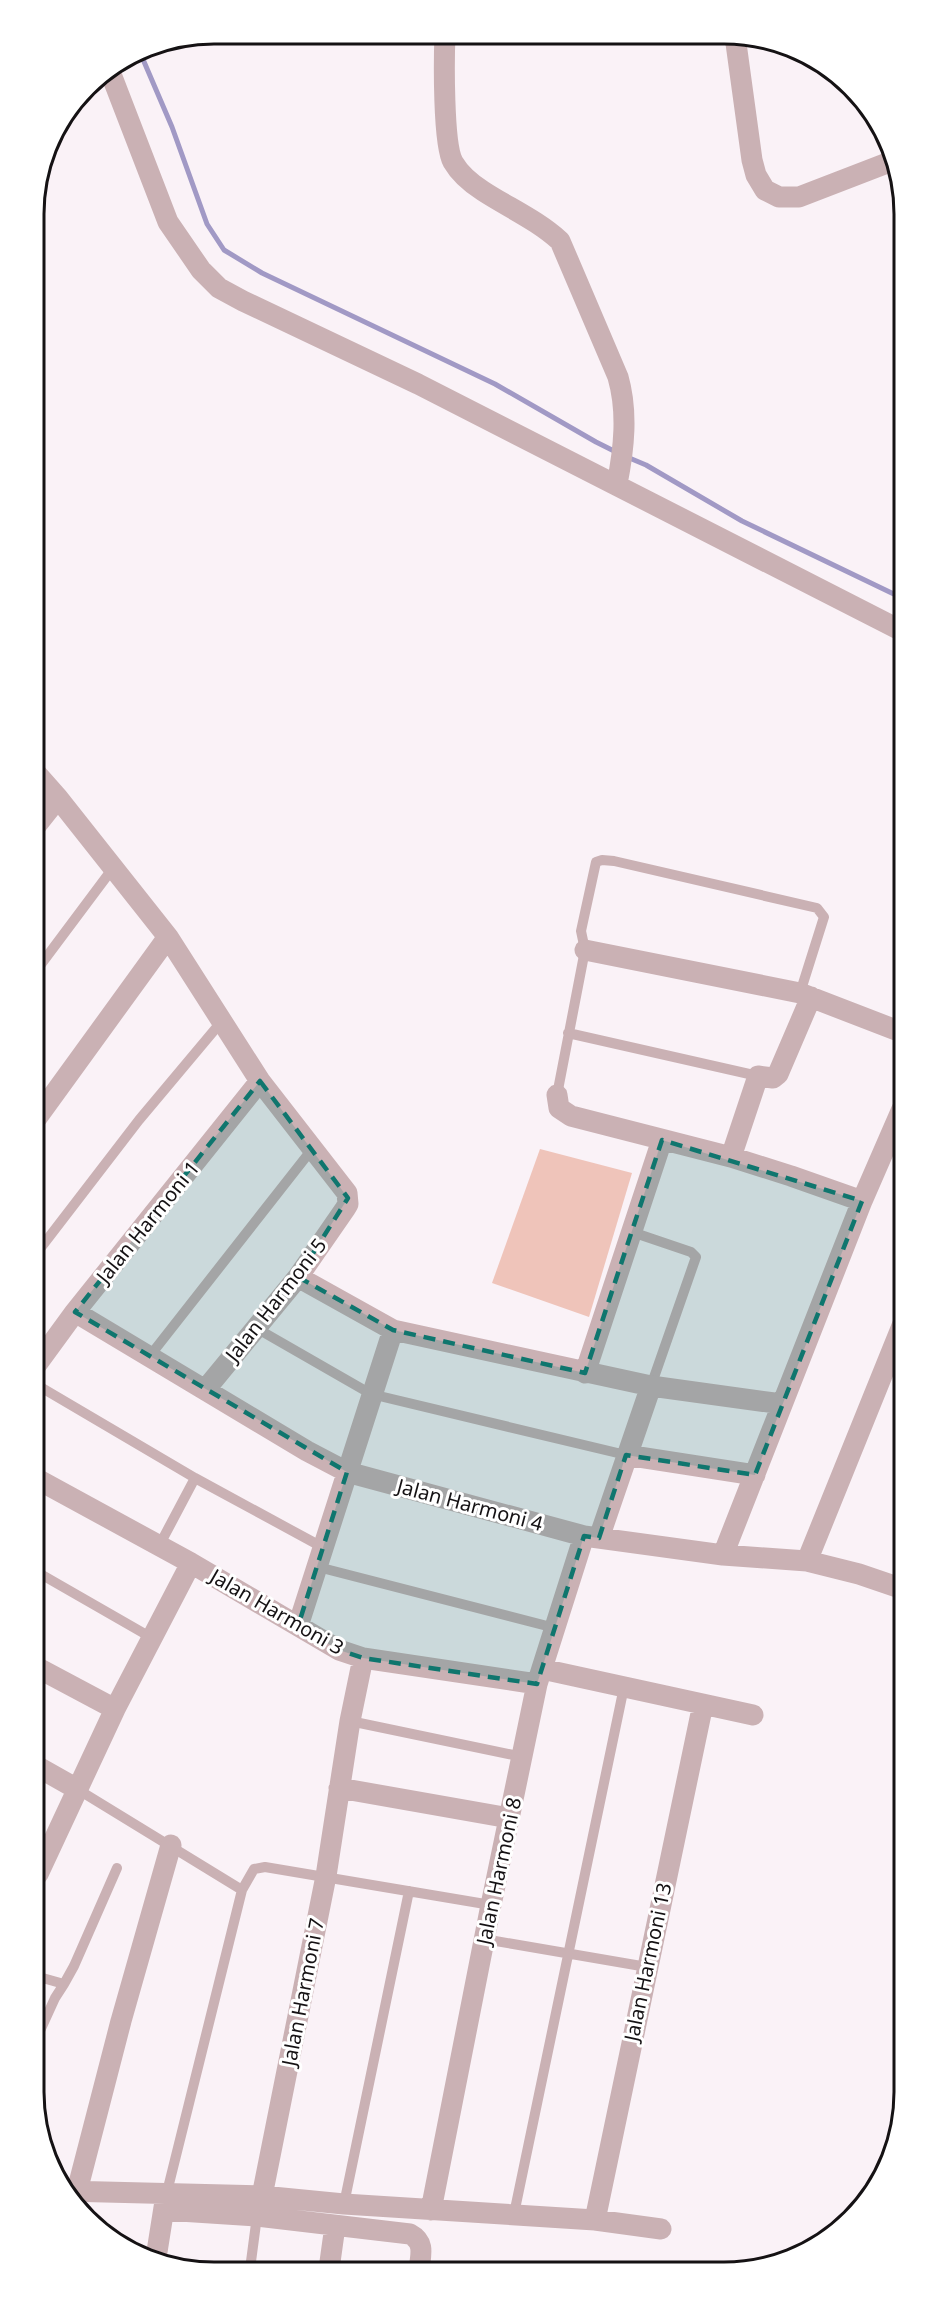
<svg xmlns="http://www.w3.org/2000/svg" width="938" height="2306" font-family="'Noto Sans',sans-serif">
<style>
.green{fill:#efc4ba}
.lines{fill:none;stroke-linecap:round;stroke-linejoin:round}
.stream{stroke:#a199c5;stroke-width:5}
.lane{stroke:#cab1b4;stroke-width:10}
.street{stroke:#cab1b4;stroke-width:21}
.marked{fill:#0f766e;fill-opacity:0.2;stroke:#0f766e;stroke-width:4.5;stroke-dasharray:12 8;stroke-linejoin:round}
.labels{text-anchor:middle;stroke-width:6;stroke-linejoin:round;paint-order:stroke}
.street-label{font-size:20px;fill:#151214;stroke:#fff}
.rim{fill:none;stroke:#151214;stroke-width:3}
</style>
<rect width="100%" height="100%" fill="#faf2f7"/>
<path class="green" d="M540 1149 632 1173 589 1317 492 1283Z"/>
<g class="lines">
<path class="stream" d="M139 50 172 127 207 224 224 250 262 273 495 384 596 442 616 452
M627 457 646 465 742 521 900 597"/>
<path class="lane" d="M36 971 113 868
M568 1033 758 1076
M557 1095 585 950 581 931 596 862 602 860 614 861 817 908 824 917 800 993
M632 1232 691 1252 696 1257 651 1386
M36 1254 139 1120 222 1021
M256 1328 371 1394 626 1455
M149 1357 313 1148
M37 1385 195 1478 324 1548
M159 1546 195 1478
M318 1567 555 1628
M37 1572 152 1638
M350 1721 523 1757
M77 1789 242 1890 254 1869 265 1867 491 1905
M484 1939 647 1967
M39 1977 64 1984 74 1966 117 1868
M39 2033 55 1998 64 1984
M167 2192 242 1890
M344 2204 409 1891
M514 2214 624 1687
M250 2269 257 2216"/>
<path class="street" d="M445 34C444 59 443 144 453 162 460 174 472 184 483 191 509 208 537 220 560 241L618 377C628 412 624 449 617 484
M735 36 752 160 756 175 765 190 779 197H799L895 160
M109 69 168 222 201 270 219 288 243 301 418 384 900 630
M35 772 58 798 168 937 260 1081 347 1193 348 1204 345 1209 298 1277 205 1390
M35 827 58 798
M585 950 800 993 901 1032
M557 1095 559 1108 571 1116 731 1157 791 1176 862 1201
M36 1119 168 937
M731 1157 758 1076 773 1078 778 1074 811 997
M298 1277 393 1330 651 1386 782 1404
M75 1312 307 1451 347 1472 584 1536 723 1555 807 1561 859 1574 903 1589
M37 1364 75 1312 260 1081
M585 1373 662 1140
M626 1455 755 1475
M37 1479 191 1563 339 1650 363 1658 537 1684
M599 1538 651 1386
M723 1555 862 1201 902 1109
M807 1561 902 1326
M298 1626 393 1330
M38 1668 115 1709
M542 1669 753 1715
M38 1767 77 1789
M339 1788 509 1818
M38 1874 115 1709 191 1563
M64 2191 262 2196 344 2204 595 2220 661 2229
M77 2191 121 2021 171 1845
M262 2196 326 1876 350 1721 363 1658
M164 2210 257 2216 410 2234C425 2242 421 2254 419 2269
M431 2210 491 1905 537 1684 584 1536
M595 2220 703 1704
M156 2258 166 2195
M329 2269 335 2226"/>
</g>
<path class="marked" d="M260 1081 348 1198 298 1277 393 1330 585 1373 662 1140 862 1201 755 1475 626 1455 599 1538 584 1536 537 1684 363 1658 339 1650 298 1626 347 1472 75 1312Z"/>
<g class="labels">
<g class="street-label">
<text transform="translate(148 1222) rotate(-51)" y="7">Jalan Harmoni 1</text>
<text transform="translate(276 1300) rotate(-52)" y="7">Jalan Harmoni 5</text>
<text transform="translate(470 1505) rotate(15)" y="7">Jalan Harmoni 4</text>
<text transform="translate(277 1612) rotate(30)" y="7">Jalan Harmoni 3</text>
<text transform="translate(499 1871) rotate(-78)" y="7">Jalan Harmoni 8</text>
<text transform="translate(648 1962) rotate(-78)" y="7">Jalan Harmoni 13</text>
<text transform="translate(303 1992) rotate(-79)" y="7">Jalan Harmoni 7</text>
</g>
</g>
<path d="M0 0H938V2306H0ZM214 44H724A170 170 0 0 1 894 214V2092A170 170 0 0 1 724 2262H214A170 170 0 0 1 44 2092V214A170 170 0 0 1 214 44Z" fill="#fff" fill-rule="evenodd"/>
<path class="rim" d="M214 44H724A170 170 0 0 1 894 214V2092A170 170 0 0 1 724 2262H214A170 170 0 0 1 44 2092V214A170 170 0 0 1 214 44Z"/>
</svg>
